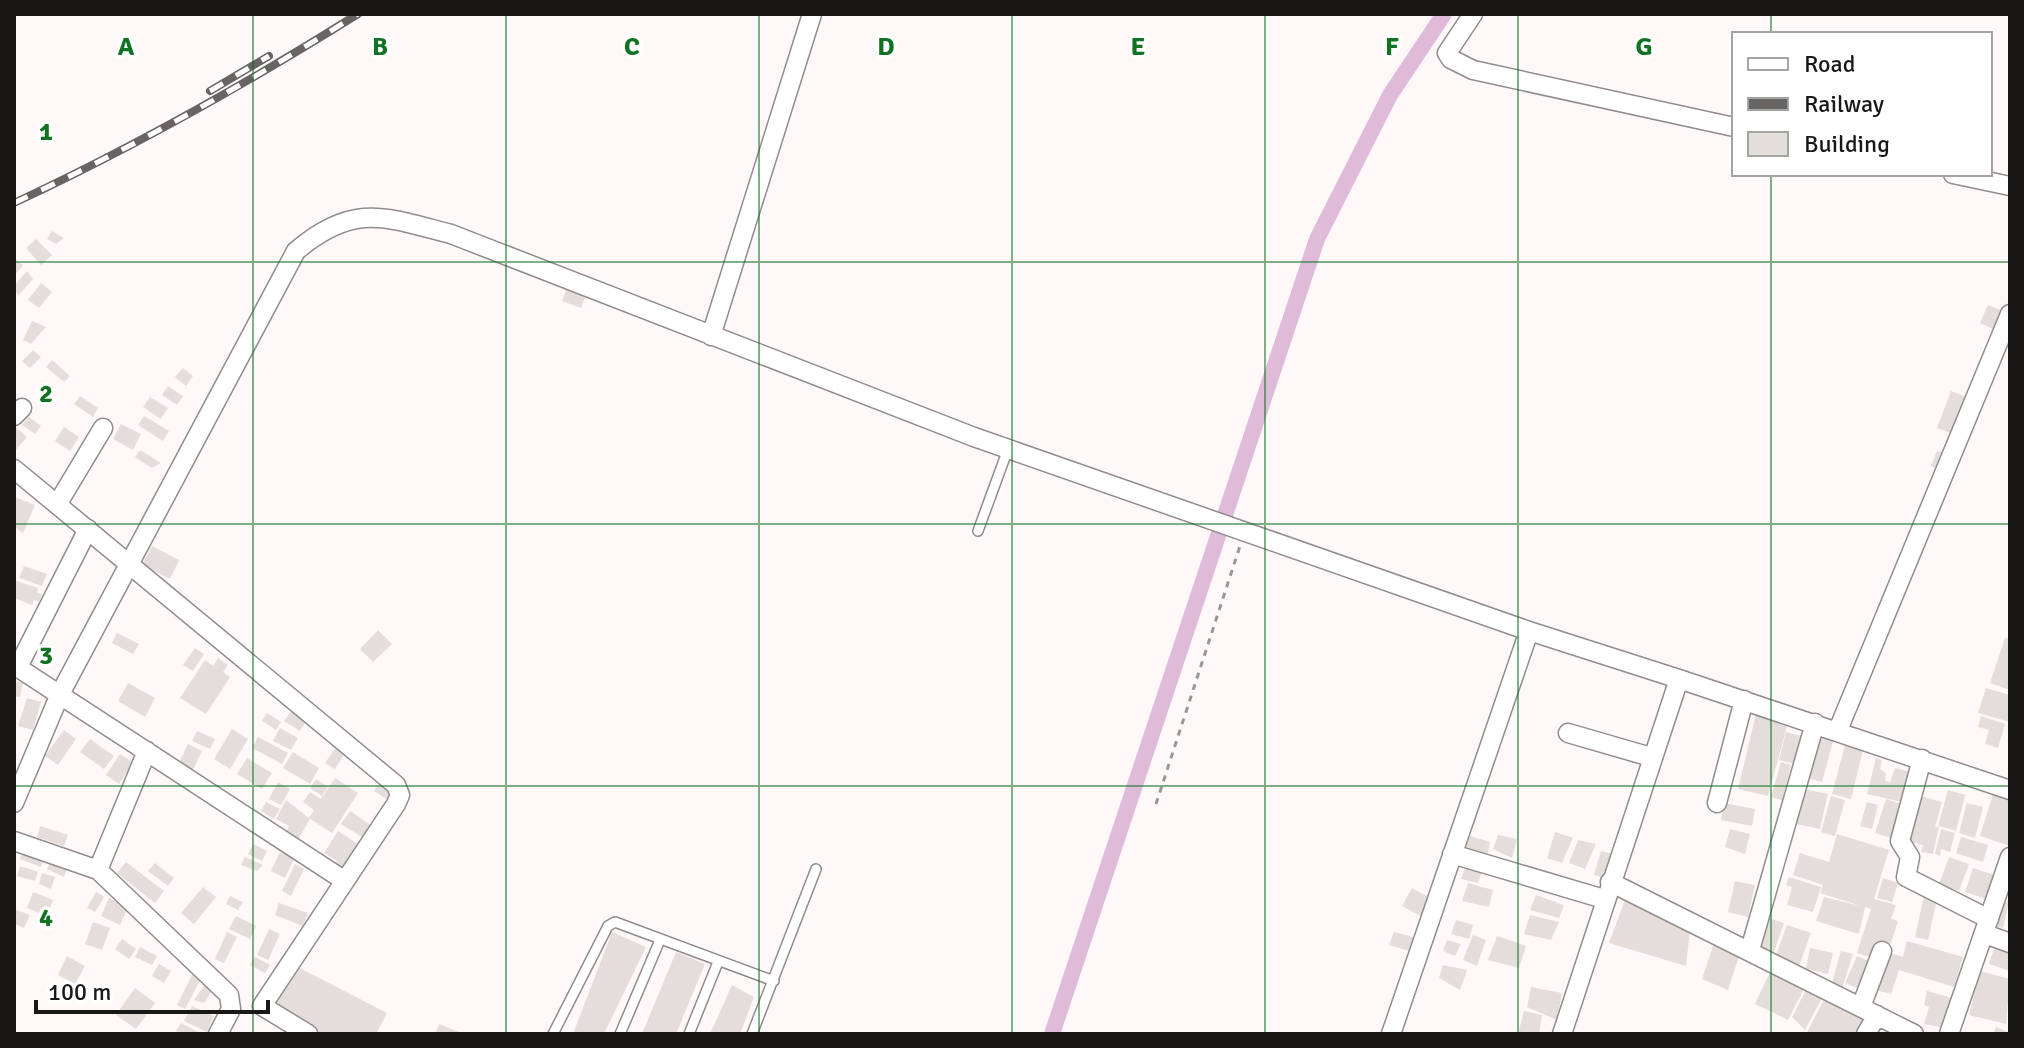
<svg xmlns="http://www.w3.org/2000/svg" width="2024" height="1048" font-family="Signika,sans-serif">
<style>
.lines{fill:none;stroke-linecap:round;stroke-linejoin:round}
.canal{stroke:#dfbad9;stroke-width:16}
.building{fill:#e4ddda}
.lane-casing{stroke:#928b8b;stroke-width:12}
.street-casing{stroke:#928b8b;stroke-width:21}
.path{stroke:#9b9696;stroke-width:3;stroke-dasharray:6 6;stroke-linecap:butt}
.lane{stroke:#fff;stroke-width:9}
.street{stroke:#fff;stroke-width:18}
.rail-casing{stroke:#686464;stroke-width:8}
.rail{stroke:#fff;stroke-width:5;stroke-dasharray:15;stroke-linecap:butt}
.grid{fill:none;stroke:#107222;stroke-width:2;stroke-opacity:0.55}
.grid-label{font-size:26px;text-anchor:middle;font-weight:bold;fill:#107222;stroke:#fff;stroke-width:7;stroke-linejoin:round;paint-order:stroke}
</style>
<rect width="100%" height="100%" fill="#fef8f8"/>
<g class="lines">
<path class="canal" d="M1052 1034 1317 239 1390 95 1444 14"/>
</g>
<path class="building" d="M52 231 64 238 56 244 47 239Z
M36 239 52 255 41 265 26 248Z
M14 258 23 265 14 276Z
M27 271 33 279 18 296 14 286Z
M41 283 52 292 39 308 28 300Z
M567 287 586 294 581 308 562 301Z
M1988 305 2010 314 2001 333 1980 323Z
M32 321 46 327 31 344 23 340Z
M33 350 41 357 30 368 22 361Z
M52 360 70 376 64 382 46 367Z
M183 368 193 376 186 386 175 377Z
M168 386 183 396 177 405 162 395Z
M1951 391 1974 400 1959 436 1937 428Z
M80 396 98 408 93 417 74 404Z
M150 397 168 408 161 419 143 407Z
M144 416 169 431 163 441 138 425Z
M29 417 41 426 35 434 22 425Z
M121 424 141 434 133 450 113 439Z
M14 426 27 437 14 452Z
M64 427 79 437 70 451 55 441Z
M140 450 161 463 152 468 135 457Z
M1937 451 1947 454 1941 470 1931 466Z
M15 497 35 505 23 533 14 527Z
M152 546 179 560 170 579 142 565Z
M24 566 47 574 42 586 19 578Z
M14 580 38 588 37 593 42 594 39 602 34 600 32 605 14 598Z
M378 630 392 644 373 662 360 649Z
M117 633 139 644 133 654 112 643Z
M2005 638 2010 639V690L1990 683Z
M195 648 204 654 193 671 183 665Z
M218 658 228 665 223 672 230 677 206 714 180 698 205 660 213 666Z
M14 681 23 683 20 697 14 696Z
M128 683 155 698 145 717 118 701Z
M1986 688 2010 695V722L1978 713Z
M27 698 41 702 33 730 18 726Z
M292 710 307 720 300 731 284 721Z
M1757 710 1789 719 1768 796 1738 789Z
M267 713 281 722 276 730 262 721Z
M1981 716 2005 724 1998 748 1985 744 1989 730 1978 727Z
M280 728 298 738 291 750 273 741Z
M232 729 248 739 230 769 214 759Z
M64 730 76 739 58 765 45 756Z
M197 731 215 739 210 749 192 741Z
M1786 732 1809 738 1802 766 1779 760Z
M1816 733 1834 738 1822 782 1804 777Z
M258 737 288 753 282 764 252 748Z
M90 739 114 756 104 769 80 752Z
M188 744 202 751 192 772 178 765Z
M1845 745 1863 750 1851 799 1832 794Z
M336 747 345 753 335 769 325 763Z
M293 752 319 768 310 784 283 768Z
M120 754 133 762 119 784 106 775Z
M247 758 272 773 262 789 237 774Z
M1876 758 1882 760 1880 769 1886 773 1885 781 1890 782 1895 768 1915 773 1906 803 1867 794Z
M1781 762 1791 765 1782 800 1771 797Z
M335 778 358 793 332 833 309 818 314 810 303 802 310 792 321 799Z
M316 779 328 787 322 796 310 788Z
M278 782 290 789 281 805 269 799Z
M380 782 396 792 390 801 374 791Z
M1799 788 1828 794 1820 829 1791 823Z
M1948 790 1965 795 1956 831 1938 826Z
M1993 794 2010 799V846L1980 836Z
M1917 795 1942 802 1935 827H1939L1933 854 1921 852 1923 845 1902 840Z
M1831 796 1845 800 1835 836 1821 832Z
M1886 799 1905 805 1894 839 1875 833Z
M286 800 310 819 297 841 285 834 289 826 276 819Z
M266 802 280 809 274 819 261 811Z
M1867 802 1878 805 1872 829 1860 826Z
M1724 803 1755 809 1752 826 1721 820Z
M1967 803 1983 807 1975 838 1959 833Z
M350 811 371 825 362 837 341 824Z
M40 826 68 835 64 846 37 837Z
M1730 829 1750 834 1745 854 1725 847Z
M1941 829 1955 833 1950 852 1941 849 1940 856 1935 854Z
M338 831 361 846 343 875 333 868 337 861 324 853Z
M1555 832 1573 838 1562 863 1547 858Z
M1837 834 1889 850 1874 899 1896 905 1891 919 1898 921 1890 946 1879 942 1874 958 1857 953 1871 909 1865 907 1859 934 1816 921 1824 897 1861 906 1820 893 1823 885 1793 875 1800 853 1829 862Z
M1498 835 1517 839 1512 858 1493 849Z
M1470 836 1490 842 1486 861 1464 854Z
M1961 837 1988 845 1983 862 1956 853Z
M1578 840 1596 844 1585 869 1569 863Z
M253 844 267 851 262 861 248 854Z
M24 849 45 857 41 867 20 859Z
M1601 851 1614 854 1606 878 1594 875Z
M280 852 294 859 285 878 271 871Z
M245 857 263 865 257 871 241 865Z
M1949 857 1969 864 1959 891 1939 884Z
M52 859 68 866 64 877 47 869Z
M126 862 164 891 155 903 117 873Z
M155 863 174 878 168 886 148 871Z
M295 864 304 869 291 896 282 891Z
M1466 865H1484L1478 883 1461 879Z
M20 866 38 872 35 881 17 876Z
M1973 868 1997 876 1989 900 1965 892Z
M42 873 55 877 51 889 39 884Z
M1789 877 1821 887 1813 912 1787 905 1792 887 1786 885Z
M1883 878 1898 883 1892 902 1877 898Z
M1735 881 1755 885 1748 917 1728 912Z
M1468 883 1493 890 1489 907 1462 901Z
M203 887 216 897 194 924 181 913Z
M1412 888 1430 898 1424 918 1402 906Z
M33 892 53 900 47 916 27 908Z
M96 892 104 897 95 912 87 908Z
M1536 895 1564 905 1559 918 1530 910Z
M230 896 243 902 238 910 226 904Z
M1924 896 1937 899 1928 940 1915 937Z
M2010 897 2003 928 1994 926 2001 901 2007 902Z
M109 898 128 907 120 925 101 916Z
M1625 900 1691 922 1686 966 1609 943Z
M279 903 308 913 303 926 275 915Z
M14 909 30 915 24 928 14 924Z
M1530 915 1559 922 1551 940 1524 934Z
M236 916 256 926 250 939 229 929Z
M1766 917 1784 923 1774 952 1756 946Z
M1456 920 1473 925 1469 939 1451 934Z
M93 922 110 928 102 950 85 944Z
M1787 925 1811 933 1799 966 1775 958Z
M269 929 280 934 268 960 257 955Z
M227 932 237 937 224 963 215 959Z
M612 932 646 947 604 1034H573Z
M1394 932 1420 939 1418 954 1389 945Z
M1473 935 1486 940 1477 966 1463 960Z
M1497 936 1526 946 1519 968 1488 960Z
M122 939 136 949 129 959 115 949Z
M1447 940 1461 944 1455 956 1443 951Z
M1715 940 1741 950 1728 990 1702 979Z
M1907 941 1963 957 1954 987 1899 970 1891 994 1872 989 1883 951 1903 957Z
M1996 943 2010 947V971L1989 964Z
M140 947 157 956 152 965 135 957Z
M1810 948 1833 953 1828 974 1806 969Z
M1841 951 1853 954 1842 989 1831 986Z
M676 952 705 964 676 1034H642Z
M67 956 85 966 75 984 58 975Z
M1857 956 1874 963 1864 991 1845 983Z
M255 957 270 965 265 973 250 965Z
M159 964 171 971 164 983 152 976Z
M292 964 387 1013 376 1034H319L269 1008Z
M1443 965 1467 970 1460 990 1439 978Z
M1771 970 1805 987 1788 1020 1755 1004Z
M194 971 203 975 185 1009 177 1005Z
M1980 971 2010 979 2006 1024 1969 1015Z
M208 980 216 984 204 1003 194 1000Z
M732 985 754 997 740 1034H710Z
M1531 987 1562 993 1557 1020 1527 1007Z
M135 988 155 1003 136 1029 116 1015Z
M1807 988 1823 996 1805 1030 1792 1017Z
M1927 991 1952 998 1944 1028 1924 1024 1929 1007 1924 1005Z
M1827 994 1871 1015 1862 1034H1806Z
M192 1006 214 1016 207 1032 184 1021Z
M1524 1011 1542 1015 1539 1034H1518Z
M181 1023 202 1034H182L176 1031Z
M439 1024 464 1034H435Z
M1996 1027 2010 1033V1034H1993Z"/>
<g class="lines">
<g class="lane-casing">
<path id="lane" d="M978 531 1008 449
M553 1034 608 926 615 922 774 981
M620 1034 660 940
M689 1034 718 962
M752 1034 816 869"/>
</g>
<g class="street-casing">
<path id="street" d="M1473 14 1447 53 1451 59 1473 70 1734 127
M1953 174 2010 186
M711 336 812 14
M14 416 22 408
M14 469 396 785 400 795 396 804 262 1006 308 1034
M58 503 103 428
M14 665 345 881
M18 667 88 529
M1838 730 2010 314
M1568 733 1651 757
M1922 759 1900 841 1910 857 1906 877 1989 919
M14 803 60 694 296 251C354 202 385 217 451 234L974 437 1529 631 1679 679
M1717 803 1744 700
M14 841 98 870 229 995 231 1009 218 1034
M1452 854 1604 899
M98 870 147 751
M1610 882 1914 1034
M1985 934 2010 943
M1750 950 1815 723
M1861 1007 1882 951
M1391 1034 1529 631
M1562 1034 1679 679 2010 790
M1866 1034 1877 1015
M1949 1034 2010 857"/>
</g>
<path class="path" d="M1156 804 1240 546"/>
<use href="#lane" class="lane"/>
<use href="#street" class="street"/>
<g class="rail-casing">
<path id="rail" d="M210 91 269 56
M14 203C134 147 246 84 358 14"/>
</g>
<use href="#rail" class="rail"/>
</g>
<path class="grid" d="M253 14V1034M506 14V1034M759 14V1034M1012 14V1034M1265 14V1034M1518 14V1034M1771 14V34M1771 174V1034M14 262H2010M14 524H2010M14 786H2010"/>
<g class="grid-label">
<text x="126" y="55">A</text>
<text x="380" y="55">B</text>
<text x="632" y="55">C</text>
<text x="886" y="55">D</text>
<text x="1138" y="55">E</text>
<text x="1392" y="55">F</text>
<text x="1644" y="55">G</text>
<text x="46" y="140">1</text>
<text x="46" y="402">2</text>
<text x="46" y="664">3</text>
<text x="46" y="926">4</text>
</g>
<rect width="2024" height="1048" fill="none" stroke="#1a1817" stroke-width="32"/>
<rect x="1732" y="32" width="260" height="144" fill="#ffffff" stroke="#a3a3a2" stroke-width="2"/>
<rect x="1748" y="58" width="40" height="12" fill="#ffffff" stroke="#a3a3a2" stroke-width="2"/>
<text x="1804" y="72" font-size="24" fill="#1a1817">Road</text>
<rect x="1748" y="98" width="40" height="12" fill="#686464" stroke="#a3a3a2" stroke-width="2"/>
<text x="1804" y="112" font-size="24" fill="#1a1817">Railway</text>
<rect x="1748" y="132" width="40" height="24" fill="#e4ddda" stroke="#a3a3a2" stroke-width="2"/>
<text x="1804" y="152" font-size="24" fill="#1a1817">Building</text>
<path d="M36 1000v12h232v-12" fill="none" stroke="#1a1817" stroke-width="4"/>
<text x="48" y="1000" font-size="24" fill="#1a1817" stroke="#ffffff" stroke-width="6" paint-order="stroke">100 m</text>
</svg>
